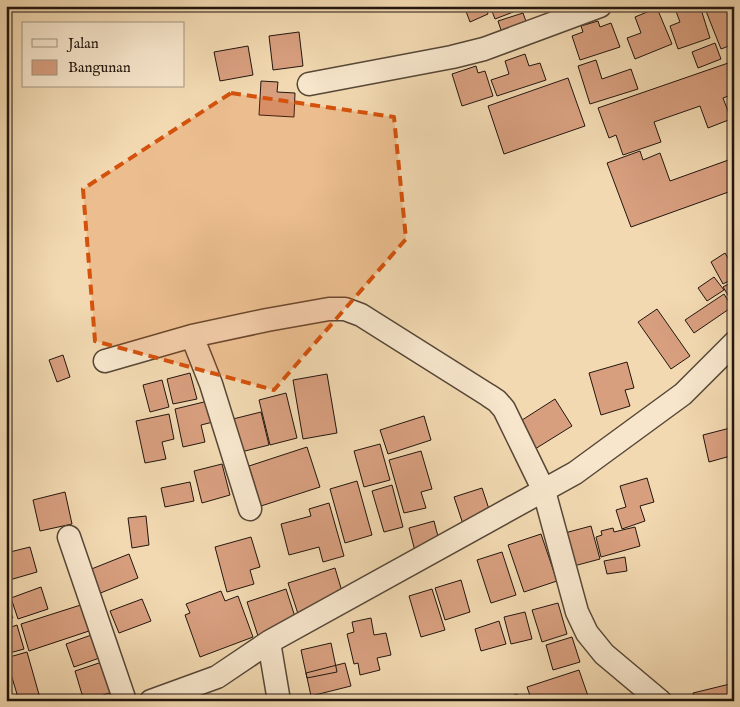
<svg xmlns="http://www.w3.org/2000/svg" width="740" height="707" font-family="'IM FELL English',serif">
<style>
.building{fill:#d89f7f;stroke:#22160e}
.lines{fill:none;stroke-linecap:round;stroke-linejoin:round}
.minor-casing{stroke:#564737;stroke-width:25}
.minor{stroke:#f7e6cc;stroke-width:22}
.marked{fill:#d4520c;fill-opacity:0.2;stroke:#d4520c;stroke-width:4;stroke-dasharray:10 6;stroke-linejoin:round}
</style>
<rect width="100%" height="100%" fill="#f2d9b1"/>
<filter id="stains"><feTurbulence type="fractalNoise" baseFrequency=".004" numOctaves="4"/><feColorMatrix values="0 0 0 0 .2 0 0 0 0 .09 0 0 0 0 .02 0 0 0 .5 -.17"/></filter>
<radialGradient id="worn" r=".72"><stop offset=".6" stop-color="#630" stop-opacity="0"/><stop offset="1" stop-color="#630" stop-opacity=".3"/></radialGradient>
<path class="building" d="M464 6H485L488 14 470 22Z
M490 6H520L521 9 495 19Z
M674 6H700L710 38 678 49 670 26 680 22Z
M704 6H734V44L721 49Z
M657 8 672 44 635 59 627 38 641 33 635 17Z
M523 13 527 24 502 33 498 21Z
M598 21 600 27 611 23 620 47 580 60 572 36 583 32 581 26Z
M299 32 303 66 273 70 269 36Z
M715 43 721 59 698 68 692 52Z
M248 46 253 75 220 81 214 52Z
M525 54 529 66 540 63 546 80 497 96 491 80 509 74 505 61Z
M596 60 602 79 631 69 638 89 590 104 578 66Z
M734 61V94L723 98 731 119 708 128 700 106 654 122 661 142 623 155 616 135 609 138 598 108Z
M476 66 478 73 485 71 493 96 462 106 452 74Z
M568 78 585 126 504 154 488 106Z
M261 81 278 82 277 92 295 93 294 117 259 115Z
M640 151 643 160 660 153 670 181 734 158V190L631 227 607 163Z
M725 253 734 268V278L723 284 711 262Z
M714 277 724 290 707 301 698 288Z
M734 281V305L723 287Z
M724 294 732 307 694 333 685 320Z
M657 309 690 356 671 369 638 322Z
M63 355 70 377 57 382 49 360Z
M627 362 634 388 625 390 630 406 601 415 589 373Z
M190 373 197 399 173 404 167 379Z
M327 374 337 433 303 439 293 380Z
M162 380 169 407 150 412 143 385Z
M286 393 297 438 270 445 259 400Z
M555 399 572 426 535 449 519 422Z
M208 401 213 422 201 425 205 442 183 447 175 409Z
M261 412 269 445 241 452 233 419Z
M169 414 174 439 162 442 166 459 145 463 136 421Z
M424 416 431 440 388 454 380 430Z
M734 427V455L709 462 703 435Z
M380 444 390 480 364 487 354 451Z
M307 447 320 487 261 506 249 466Z
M421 451 432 489 421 492 426 508 404 513 389 460Z
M222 464 230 495 202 503 194 471Z
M647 478 654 502 640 506 645 521 622 529 616 510 626 507 620 486Z
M357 481 372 535 345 543 330 489Z
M190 482 194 501 165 507 161 488Z
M392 485 403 527 384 532 372 491Z
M482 488 491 515 463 524 454 497Z
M65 492 72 524 40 531 33 500Z
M329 503 344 556 323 562 319 547 289 555 281 524 311 516 309 509Z
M146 516 149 545 132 548 128 518Z
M434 521 441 548 416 555 409 528Z
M591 526 600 559 570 567 561 534Z
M635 527 640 546 601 557 596 537 602 535 601 531 613 528 614 532Z
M541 534 557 581 524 592 508 545Z
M251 537 260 567 250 570 254 584 227 592 215 547Z
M30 547 37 572 6 581V553Z
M502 552 516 595 491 603 477 560Z
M129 554 138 578 98 594 89 570Z
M625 557 627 571 607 574 604 561Z
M335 568 344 598 300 620 288 583Z
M461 580 470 612 445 620 435 588Z
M41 587 48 609 18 619 11 598Z
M286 589 297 623 258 636 247 602Z
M432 589 445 630 421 637 409 596Z
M221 591 225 601 238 596 253 637 200 657 185 615 190 613 186 604Z
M142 599 151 621 119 633 110 611Z
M6 600 13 618 6 620Z
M87 603 95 629 29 651 21 624Z
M558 603 567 634 542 642 532 610Z
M525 612 532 639 511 644 504 617Z
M371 618 374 635 386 633 391 655 377 658 380 670 360 675 358 663 354 664 347 634 354 632 352 622Z
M499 621 506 644 481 651 475 629Z
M17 625 24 649 6 654V629Z
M97 633 105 656 74 667 66 644Z
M572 637 580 662 553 670 546 645Z
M331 643 337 672 307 678 301 650Z
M27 652 40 698 29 701H19L11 674 6 676V664L8 663 6 658Z
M105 661 116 691 84 701 75 671Z
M345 663 351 686 311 696 306 673Z
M579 670 588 696 582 698 583 701H532L527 687Z
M734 683V701H695L693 693Z
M517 694 520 701H497Z"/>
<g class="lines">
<g class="minor-casing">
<path id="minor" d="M309 84 452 57 484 49 600 6
M192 336 211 384 250 509
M105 361 192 336 267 320 329 309H345L361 315 488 395 497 401 504 409 544 491 577 612 587 633 604 654 660 701
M69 537 125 701
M269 642 279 701
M151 701 217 677 269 642 575 473 683 394 734 343"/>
</g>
<use href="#minor" class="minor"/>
</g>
<path class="marked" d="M231 93 394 117 406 239 274 390 95 341 83 189Z"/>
<rect width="740" height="707" fill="none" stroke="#f2d9b1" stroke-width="25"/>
<rect x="8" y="8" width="725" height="692" fill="none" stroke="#22160e" stroke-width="2.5"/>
<rect x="12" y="12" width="715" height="682" fill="none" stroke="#22160e"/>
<rect x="22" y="22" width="162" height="65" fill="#f7e6cc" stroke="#a29380"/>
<rect x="32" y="39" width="25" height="8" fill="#f7e6cc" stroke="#a29380"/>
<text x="68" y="48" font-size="15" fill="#22160e">Jalan</text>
<rect x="32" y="60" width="25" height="15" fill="#d89f7f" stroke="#a29380"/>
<text x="68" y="72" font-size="15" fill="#22160e">Bangunan</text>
<rect width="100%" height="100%" filter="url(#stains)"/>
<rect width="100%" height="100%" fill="url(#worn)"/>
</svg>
